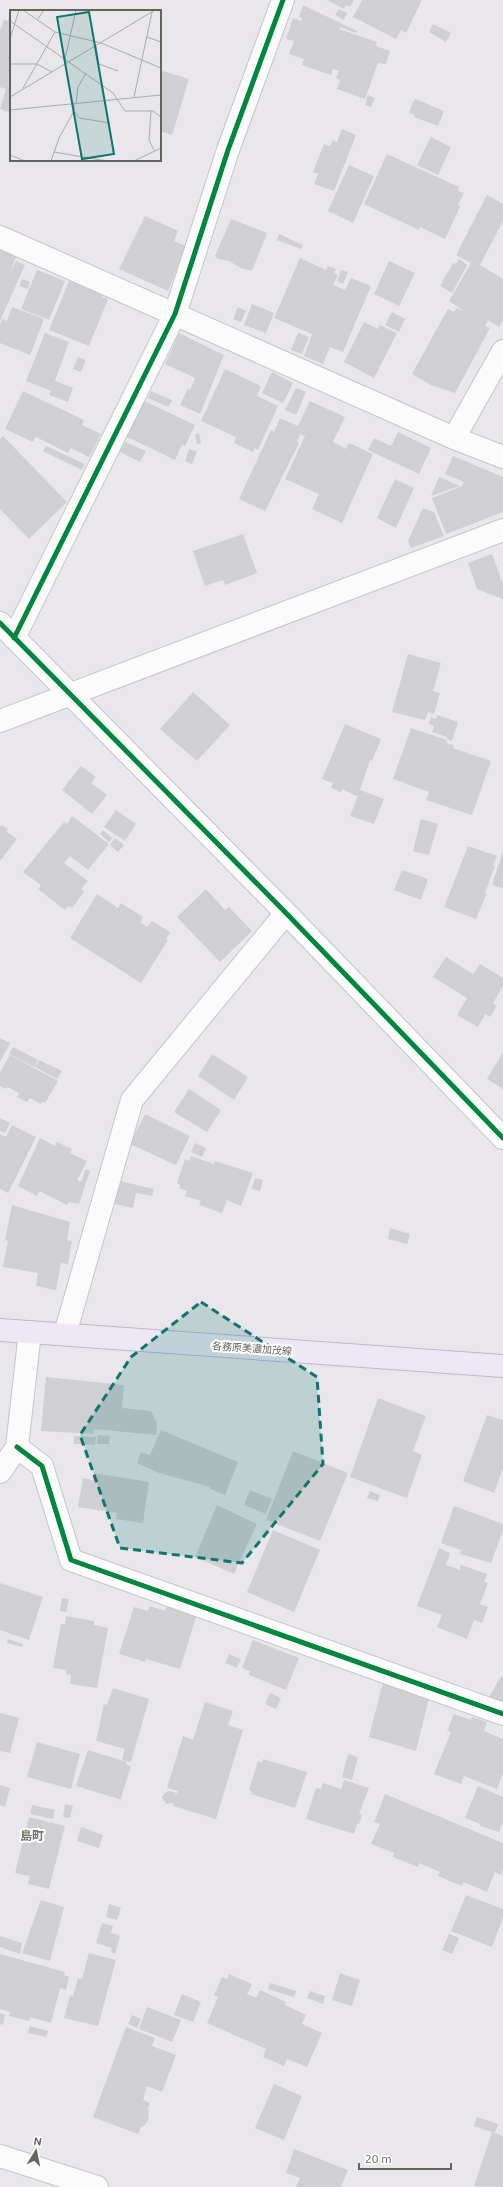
<svg xmlns="http://www.w3.org/2000/svg" width="503" height="2187" font-family="Ubuntu,'Noto Sans JP',sans-serif">
<style>
.building{fill:#d0cfd3}
.lines{fill:none;stroke-linecap:round;stroke-linejoin:round}
.minor-casing{stroke:#c5c5c5;stroke-width:24}
.major-casing{stroke:#c1b4d4;stroke-width:24}
.minor{stroke:#fcfbfc;stroke-width:22}
.major{stroke:#ede8f3;stroke-width:22}
.cycleway-casing{stroke:#fff;stroke-width:8}
.cycleway{stroke:#00873e;stroke-width:5}
.marked{fill:#0f766e;fill-opacity:0.2;stroke:#0f766e;stroke-width:3;stroke-dasharray:8 5;stroke-linejoin:round}
.labels{text-anchor:middle;stroke-width:4;stroke-linejoin:round;paint-order:stroke}
.street-label{font-size:10px;fill:#63655c;stroke:#fff}
.quarter-label{font-size:12px;font-weight:bold;fill:#75776d;stroke:#fff}
.inset-road{fill:none;stroke:#ababa9;stroke-width:1}
.view{fill:#0f766e;fill-opacity:0.15;stroke:#0f766e;stroke-width:2}
.inset-edge{fill:none;stroke:#63655c;stroke-width:2}
</style>
<rect width="100%" height="100%" fill="#e9e7ec"/>
<path class="building" d="M327 0H354L350 7 346 5 344 9Z
M362 0H422L406 33 401 30 396 39 353 17Z
M303 5 357 31 356 33 340 27 339 29 377 42 376 46 390 51 386 64 378 63 365 99 337 89 340 80 336 78 339 71 333 69 331 75 302 65 304 59 289 54 294 41 286 39 293 18 301 21 302 18 299 17Z
M339 9 347 13 344 20 335 15Z
M11 14V113L0 109 6 89 0 87V31L4 20 8 21Z
M433 24 451 33 446 42 429 32Z
M160 70 189 79 172 135 160 131Z
M368 95 375 98 371 107 365 105Z
M415 99 444 111 438 126 414 117 415 115 409 112Z
M342 129 356 135 334 191 314 184 318 174 313 172 324 144 330 146 333 140 337 142Z
M431 137 451 147 438 175 417 165Z
M387 154 459 187 458 191 464 193 458 205 460 207 445 239 420 227 419 230 364 204Z
M349 165 374 176 353 223 328 211Z
M487 195 503 204V221L480 265 503 279V320L499 327 488 320 485 326 490 328 455 393 431 385 412 374 448 309 454 312 457 308 464 311 449 301 471 263 456 255Z
M145 216 178 231 174 241 186 246 168 291 119 269Z
M231 219 267 233 252 271 241 268 229 261 218 259 215 256Z
M279 234 303 245 301 249 277 240Z
M0 247 17 254 9 275 16 261 25 265 0 321Z
M300 258 326 270 328 266 336 269 334 273 338 275 333 285 345 290 351 278 371 286 343 352 330 347 323 364 304 356 312 334 274 318Z
M459 259 467 265 452 293 440 286 453 263 456 264Z
M389 261 415 273 399 306 374 294Z
M37 270 65 281 49 320 21 309Z
M341 270 348 272 343 284 337 281Z
M22 279 30 282 28 289 19 286Z
M69 281 103 295 102 297 108 299 89 346 49 330Z
M252 304 274 313 266 333 244 325Z
M12 307 44 319 30 355 0 343V325L2 319 7 321Z
M238 307 246 311 241 322 233 319Z
M392 312 405 319 399 332 385 325Z
M364 322 378 329 380 325 397 333 374 378 344 362Z
M45 333 69 342 55 381 73 388 68 402 49 395 51 391 26 381Z
M179 333 224 355 200 414 180 405 188 388 190 390 195 378 165 364Z
M298 333 309 337 302 354 291 350Z
M78 357 86 360 81 372 73 369Z
M225 369 261 386 257 396 278 406 258 450 255 448 253 452 234 443 236 437 201 421Z
M272 372 293 383 283 403 262 393Z
M296 388 306 392 296 415 285 410Z
M23 391 84 420 82 425 101 434 89 457 71 448 68 453 36 437 33 442 5 429Z
M151 391 172 400 168 407 148 398Z
M142 400 195 425 185 446 182 445 175 460 125 436Z
M310 401 345 417 333 442 346 449 349 443 373 454 342 523 312 509 319 494 285 479 305 436 300 434 297 442 299 443 265 511 239 499 271 430 274 432 280 418 298 426Z
M398 432 431 448 419 474 368 450 374 438 391 446Z
M199 433 201 444H197L195 435Z
M3 436 67 502 29 539 0 509V439Z
M125 442 146 451 140 462 120 452Z
M46 446 85 464 82 470 43 451Z
M189 449 197 451 192 464 185 461Z
M453 456 503 477V512L446 534 432 498 462 486 464 482 445 474Z
M439 477 460 486 431 496Z
M395 479 414 488 396 528 377 518Z
M423 508 434 512 444 536 411 548 408 541Z
M243 534 257 573 225 585 223 580 205 586 193 551Z
M492 554 503 584V599L477 589 468 563Z
M408 654 441 663 433 691 440 693 434 714 428 712 425 720 392 712Z
M193 692 230 725 197 761 160 729Z
M437 715 458 722 452 741 447 739V737L432 732 434 726 429 724 431 717 436 719Z
M345 724 381 739 372 761 370 760 360 790 384 799 374 824 350 816 358 795 356 796 342 789 341 792 331 788 333 783 322 779Z
M411 728 447 740 446 743 454 745 453 748 491 761 472 815 426 800 429 792 393 779Z
M81 766 96 777 91 783 107 795 92 814 62 790Z
M116 810 136 824 125 841 104 827Z
M72 816 109 844 88 870 70 856 64 863 88 881 81 889 84 892 72 908 68 906 65 910 38 889 41 885 23 872 64 822 67 824Z
M421 819 438 824 429 855 413 851Z
M2 825 8 829 6 831 17 839 0 861V827Z
M103 830 112 838 109 842 100 834Z
M115 838 124 845 118 852 110 845Z
M468 846 497 856 493 865 495 866 485 893H487L476 919 444 907Z
M503 851V888L492 885Z
M402 870 428 879 421 900 394 890Z
M206 889 225 910 229 907 252 931 220 962 177 917Z
M97 894 118 908 121 903 143 917 140 922 147 927 152 921 170 932 166 939 168 940 141 983 70 938Z
M446 957 473 974 480 964 503 978V986L493 1003 497 1006 490 1017 485 1014 478 1027 457 1015 467 998 433 977Z
M0 1038 10 1043 0 1062Z
M13 1047 38 1060 34 1067 9 1054Z
M503 1052V1089L487 1079Z
M212 1054 248 1077 234 1100 198 1076Z
M10 1055 58 1081 45 1103 42 1102 41 1104 30 1098 27 1102 17 1097 19 1093 8 1087 6 1089 0 1086V1072Z
M39 1060 62 1071 60 1074 57 1079 35 1067Z
M189 1089 221 1110 207 1132 174 1112Z
M145 1114 190 1136 176 1165 130 1144Z
M0 1118 10 1123 5 1133 0 1131Z
M12 1125 36 1137 8 1193 0 1189V1134L6 1137Z
M40 1138 55 1146 57 1142 72 1149 70 1153 87 1161 77 1180 81 1182 86 1169 90 1171 79 1204 69 1202 67 1205 39 1191 37 1196 18 1186Z
M195 1143 206 1148 202 1157 191 1152Z
M191 1156 214 1164 215 1161 253 1173 241 1206 227 1200 222 1213 199 1205 201 1201 185 1196 187 1191 179 1188 180 1185 177 1183 185 1159 189 1161Z
M255 1178 263 1180 260 1191 252 1189Z
M120 1181 154 1189 152 1196 136 1193 133 1208 115 1204Z
M12 1205 70 1222 67 1240 72 1241 68 1264 61 1263 56 1290 36 1286 38 1273 3 1267 8 1241 5 1240Z
M390 1228 410 1234 407 1244 388 1239Z
M46 1377 124 1385 122 1408 151 1411 157 1423 156 1435 94 1429V1434L41 1431Z
M378 1398 426 1416 413 1451 422 1455 407 1498 350 1477Z
M487 1415 503 1420V1468L494 1493 463 1481Z
M161 1430 238 1462 225 1495 210 1489V1487L159 1473 137 1463 141 1452 150 1455Z
M98 1435 110 1436 109 1444H97Z
M74 1436 96 1437 95 1445 74 1444Z
M293 1451 348 1473 320 1541 266 1520Z
M94 1473 149 1482 143 1523 116 1519 117 1513 78 1507 83 1478 93 1480Z
M250 1490 272 1499 266 1514 244 1505Z
M370 1491 380 1495 378 1501 367 1498Z
M217 1505 257 1524 234 1574 195 1557Z
M454 1506 503 1524V1530L491 1563 460 1554 461 1550 441 1543Z
M273 1530 320 1550 294 1612 247 1592Z
M439 1548 450 1553 446 1565 460 1570 461 1565 487 1574 484 1582 488 1583 480 1604 488 1607 482 1623 474 1620 467 1639 437 1627 442 1615 417 1606Z
M0 1583 43 1597 29 1640 0 1630Z
M62 1598 69 1599 66 1612 60 1611Z
M168 1602 198 1611 180 1669 146 1659 145 1662 119 1654 134 1607 148 1611 150 1606 165 1611Z
M66 1616 94 1621V1625L108 1628 97 1688 70 1684 71 1675 66 1674V1670L53 1668 61 1624H65Z
M8 1639 23 1644 22 1647 7 1643Z
M253 1640 299 1658 286 1690 249 1675 250 1671 242 1668Z
M229 1654 241 1659 237 1668 225 1663Z
M501 1676 503 1678V1707L488 1699Z
M384 1678 411 1687 409 1693 429 1698 416 1751 369 1737Z
M113 1688 149 1699 131 1762 122 1760 125 1749 96 1741 104 1704 107 1705Z
M270 1693 281 1698 276 1709 265 1704Z
M205 1702 233 1711 228 1725 243 1730 216 1819 173 1806 174 1803 166 1804 162 1797 165 1793 169 1791 175 1792 176 1795 178 1791 167 1788 183 1736 193 1740Z
M0 1713 19 1718 10 1753 0 1751Z
M454 1714 471 1720 472 1717 487 1722 484 1731 503 1739V1773L497 1789 464 1776 461 1784 434 1774 451 1732 447 1731Z
M37 1742 80 1754 71 1789 27 1777Z
M88 1750 127 1762 126 1765 131 1766 120 1801 119 1799 76 1786Z
M348 1754 358 1757 352 1780 342 1777Z
M263 1759 307 1772 295 1808 251 1794 252 1792 249 1790 258 1761 262 1762Z
M344 1780 369 1788 359 1814 362 1815 359 1824H357L354 1834 306 1819 316 1788 321 1789 323 1783 341 1789Z
M0 1785 10 1788 5 1807 0 1805Z
M478 1786 503 1797V1823L499 1832 480 1826V1824L465 1818Z
M385 1794 503 1843V1870L501 1875 495 1872 487 1892 464 1882 462 1886 438 1876 440 1872 419 1863 418 1867 393 1857 394 1853 371 1844 380 1824 374 1822Z
M65 1804 73 1806 70 1818 63 1817Z
M32 1805 55 1810 53 1819 30 1814Z
M29 1817 65 1826 49 1889 28 1884 30 1876 15 1873Z
M81 1827 103 1835 99 1848 77 1841Z
M466 1895 503 1909V1918L492 1947 451 1931Z
M41 1900 64 1907 50 1961 22 1953Z
M109 1904 121 1908 117 1920 106 1917Z
M102 1923 113 1926 111 1933 120 1936 115 1954 111 1952 112 1948 96 1943Z
M449 1934 459 1938 452 1954 442 1950Z
M0 1936 22 1943 20 1954 0 1947Z
M89 1953 116 1960 98 2026 64 2018 70 1995 73 1996 78 1978 82 1979Z
M0 1954 65 1972 64 1975 69 1977 66 1990 60 1988 51 2023 30 2017 29 2021 9 2016 10 2012 0 2009Z
M340 1973 360 1980 352 2006 332 2000Z
M229 1974 252 1984 247 1994 256 1998 260 1990 286 2002 285 2005 306 2015 302 2024 322 2033 307 2067 287 2059 284 2066 263 2057 266 2049 207 2023 218 1997 214 1995 222 1977 227 1979Z
M270 1983 296 1991 294 1997 268 1989Z
M310 1991 325 1996 323 2004 307 1998Z
M182 1994 201 2002 193 2022 174 2015Z
M147 2007 181 2020 172 2042 139 2029Z
M0 2013 5 2015 3 2025 0 2024Z
M132 2015 141 2019 137 2028 128 2024Z
M30 2026 48 2031 46 2037 28 2033Z
M126 2027 155 2038 152 2046 176 2055 162 2092 147 2086 143 2100 150 2103 148 2108 149 2118 144 2126 141 2127 138 2134 93 2117Z
M274 2084 302 2096 284 2140 255 2128Z
M477 2117 498 2124 495 2133 503 2136V2187L474 2186 492 2132 474 2126Z
M294 2149 348 2170 341 2187H296L300 2178 286 2173Z"/>
<g class="lines">
<g class="minor-casing">
<path id="minor" d="M0 237 454 438 503 457
M454 438 503 351
M0 623 286 913 503 1138
M14 638 175 314 228 150 283 0
M0 721 503 530
M65 1334 132 1100 286 913
M17 1447 42 1466 71 1560 503 1714
M0 1472 17 1447 30 1332
M0 2156 97 2187"/>
</g>
<g class="major-casing">
<path id="major" d="M0 1330 503 1366"/>
</g>
<use href="#minor" class="minor"/>
<use href="#major" class="major"/>
<g class="cycleway-casing">
<path id="cycleway" d="M0 623 286 913 503 1138
M14 638 175 314 228 150 283 0
M17 1447 42 1466 71 1560 503 1714"/>
</g>
<use href="#cycleway" class="cycleway"/>
</g>
<path class="marked" d="M201 1302 317 1377 323 1464 242 1563 120 1548 80 1435 131 1357Z"/>
<g class="labels">
<g class="street-label">
<text transform="translate(252 1348) rotate(4)" y="4">各務原美濃加茂線</text>
</g>
<g class="quarter-label">
<text x="32" y="1840">島町</text>
</g>
</g>
<g transform="translate(10 10)">
<rect width="151" height="151" fill="#e9e7ec"/>
<path class="inset-road" d="M13 0 45 22 91 33 151 58M27 10 34 0M0 11 103 83 115 101H143L151 107M137 27 151 32M0 29 9 0M86 36 89 54 108 61M55 49 66 0M0 54H27L42 62M13 78 45 22M0 87 145 0M124 87 142 2M66 93 68 77 76 63M0 100 151 85M64 101 69 108 100 113M141 101 139 130 144 140M44 142 97 151M0 145 15 151M41 151 49 128 64 101V94M124 151 151 138"/>
<path class="view" d="M79 2 104 144 72 149 47 7Z"/>
<rect width="151" height="151" class="inset-edge"/>
</g>
<g transform="translate(36 2151) rotate(10)" stroke="#ffffff" stroke-width="3" paint-order="stroke">
<path d="M0-3L7 15L0 10L-7 15Z" fill="#63655c"/>
<text y="-6" font-size="11" font-weight="bold" text-anchor="middle" fill="#63655c">N</text>
</g>
<path d="M359 2163v6h92v-6" fill="none" stroke="#63655c" stroke-width="2"/>
<text x="365" y="2163" font-size="12" fill="#63655c" stroke="#ffffff" stroke-width="3" paint-order="stroke">20 m</text>
</svg>
